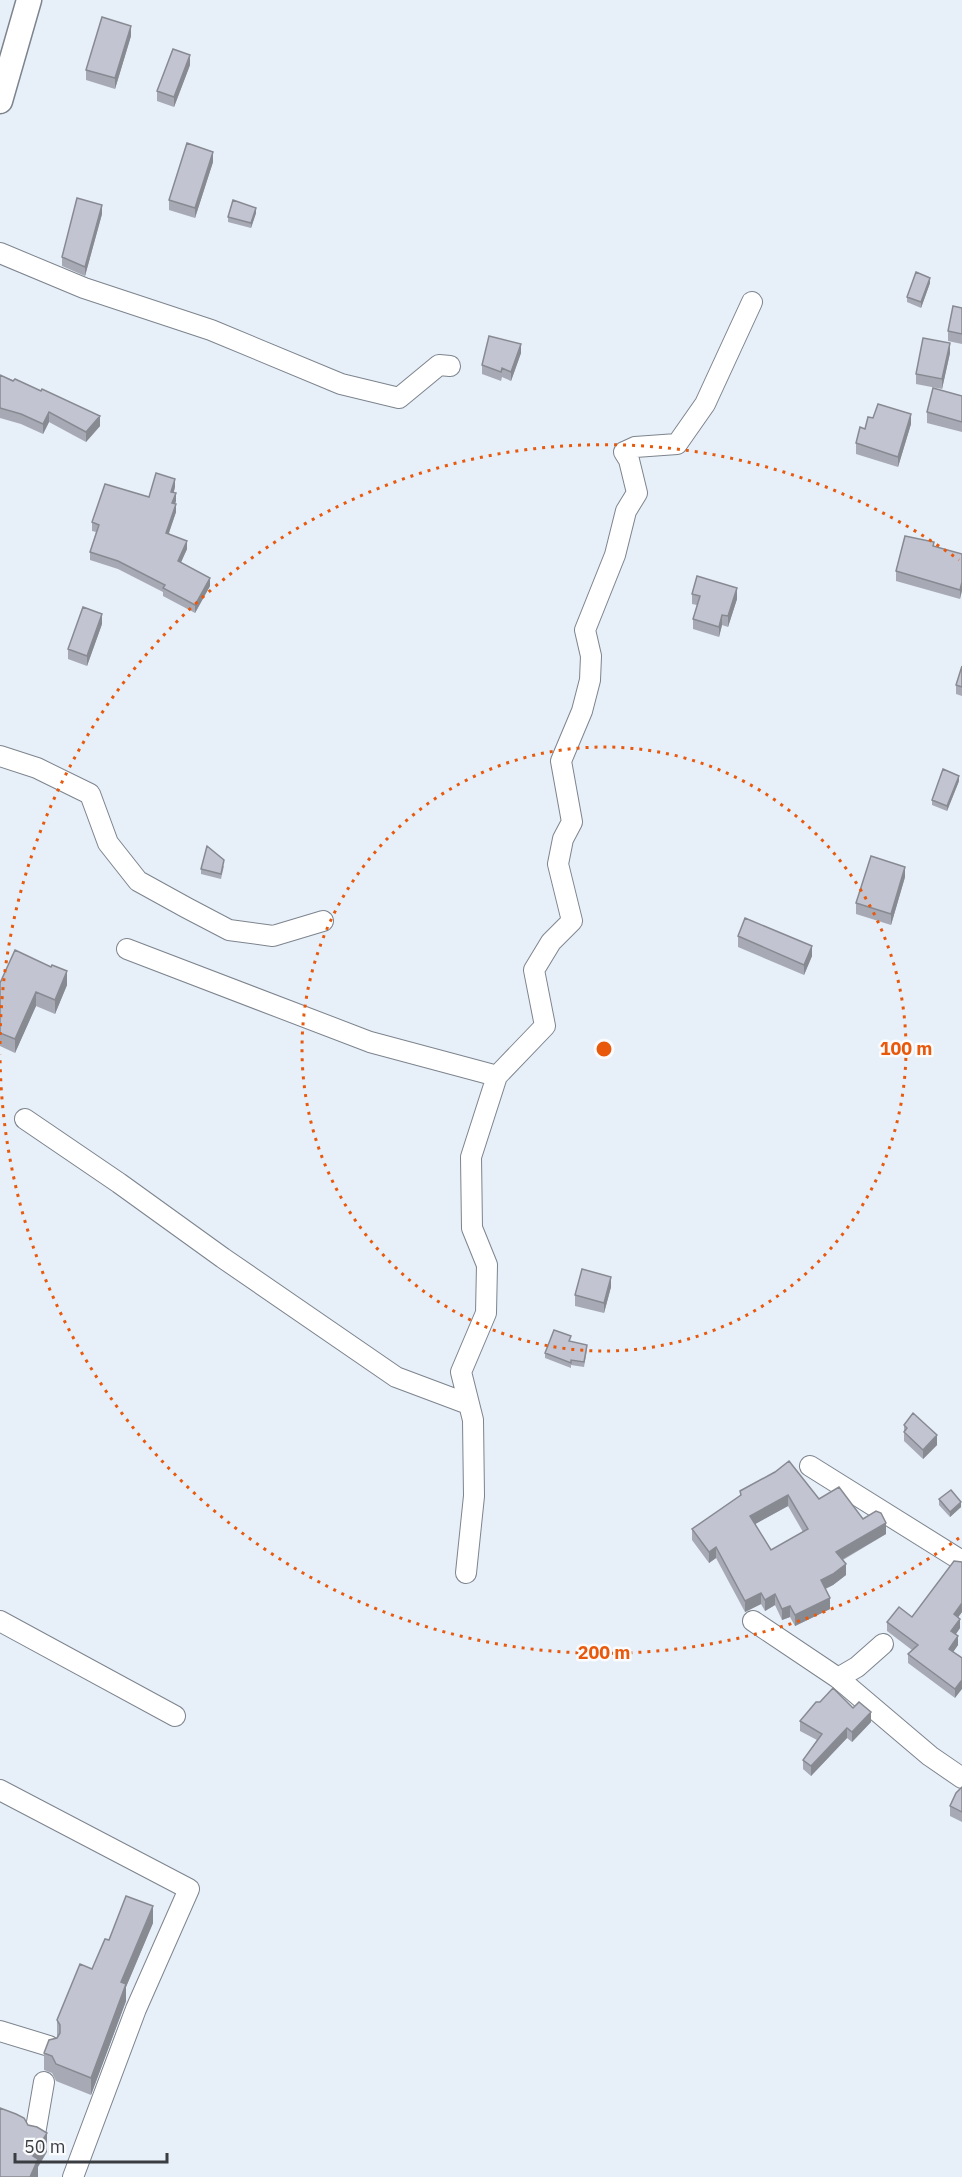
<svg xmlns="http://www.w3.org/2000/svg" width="962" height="2177" font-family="'IBM Plex Sans',sans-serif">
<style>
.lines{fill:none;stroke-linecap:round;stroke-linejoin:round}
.minor-casing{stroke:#7d848d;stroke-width:22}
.tertiary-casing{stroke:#7d848d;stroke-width:27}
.minor{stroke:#fff;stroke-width:20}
.tertiary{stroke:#fff;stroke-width:24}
.wall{fill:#a7a9b4;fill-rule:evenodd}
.shaded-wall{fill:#888a92}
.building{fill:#c2c5d1;stroke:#888a92;stroke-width:1.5;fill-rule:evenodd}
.ring{fill:none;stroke:#e8590c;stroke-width:3;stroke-dasharray:3 6}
.centre{fill:#e8590c;stroke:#fafbfd;stroke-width:3}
.ring-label{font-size:18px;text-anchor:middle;font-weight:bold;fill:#e8590c;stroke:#fafbfd;stroke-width:5;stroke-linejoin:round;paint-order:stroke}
</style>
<rect width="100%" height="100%" fill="#e7eff9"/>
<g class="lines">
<g class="minor-casing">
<path id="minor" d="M0 253 84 288 211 330 341 384 399 398 439 365 450 366
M0 756 37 768 90 794 108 843 138 881 187 908 229 930 273 936 323 921
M127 949 370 1042 497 1076
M25 1119 119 1183 223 1258 396 1377 468 1404
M810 1466 962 1561
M466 1573 474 1496 473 1420 461 1372 486 1313 487 1265 472 1228 471 1157 497 1076 545 1026 534 970 551 942 572 921 558 864 563 839 572 822 561 761 582 711 590 680 591 656 585 630 615 555 626 511 637 493 629 460 624 452 635 447 677 444 705 404 752 302
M0 1621 175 1716
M753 1621 838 1678 857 1667 883 1644
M838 1678 930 1756 962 1778
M0 1790 189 1889 136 2009 73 2177
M0 2031 49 2046
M35 2134 44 2082"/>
</g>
<g class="tertiary-casing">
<path id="tertiary" d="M0 101 29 0"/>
</g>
<use href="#minor" class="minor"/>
<use href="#tertiary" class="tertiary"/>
</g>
<path class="wall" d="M131 36 115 89 86 80V70Z
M190 65 174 107 157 101V91Z
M213 162 195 218 169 210V200Z
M256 213 251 228 228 222V217Z
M102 214 85 276 62 266V257Z
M930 283 921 308 907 302V297Z
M962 308V344L948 341V331Z
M521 353 511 381 502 377 501 381 482 374V365Z
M950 353 942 389 916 384V374Z
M0 375 41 391 100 426 86 442 49 422 43 434 21 424 0 418Z
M962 396V432L927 423V412Z
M873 418 911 424 898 467 856 454V443L865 429Z
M175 487 174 492 176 501 175 504 176 512 169 533 187 549 181 562 210 586 195 613 163 596V592L118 569 90 560V552L96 532 92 531V522Z
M962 554 960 599 896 581V571Z
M692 594 737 599 728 627 722 625 719 637 693 629V619L697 605 692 604Z
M102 624 87 666 68 659V649Z
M962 666V696L956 694V685Z
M959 781 947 811 932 805V800Z
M224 866 221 879 201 874V869Z
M905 877 891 925 856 914V903Z
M738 936 812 956 804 975 738 947Z
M0 983 67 985 55 1014 36 1006 15 1053 0 1046Z
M611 1287 604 1313 575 1306V1295Z
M570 1342 587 1350 584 1367 571 1365V1368L545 1358V1353Z
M904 1425 937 1445 923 1459 904 1441Z
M775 1472 819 1499 863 1519 886 1534 843 1560 846 1575 833 1585 825 1589 830 1609 795 1626 790 1617 782 1620 775 1605 765 1611 761 1604 745 1612 716 1558 709 1563 692 1540V1529L740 1496V1491ZM788 1506 803 1532 771 1550 755 1524Z
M939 1499 961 1507 950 1517 939 1505Z
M962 1612 958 1617 960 1628 956 1634 958 1645 953 1652 962 1658 955 1698 908 1663V1654L912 1650 887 1631V1622L912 1617Z
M853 1708 871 1722 852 1742 847 1738 811 1776 803 1769V1760L817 1740 800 1731V1721Z
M962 1787V1822L950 1816V1806Z
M153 1923 126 1987V2001L91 2095 56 2081 52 2073 44 2070V2053L57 2037V2020L92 1969 109 1940Z"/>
<path class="shaded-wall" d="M131 26V36L115 89V78Z
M190 55V65L174 107V97Z
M213 152V162L195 218V208Z
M102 205V214L85 276V267Z
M256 208V213L251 228V223Z
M930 278V283L921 308V302Z
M950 343V353L942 389V379Z
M521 344V353L511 381V372Z
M49 412V422L43 434V424Z
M911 414V424L898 467V457Z
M100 416V426L86 442V432Z
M175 479V487L171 500V492Z
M176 493V501L172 511V503Z
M176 504V512L166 541V533Z
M187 541V549L178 569V561Z
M210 578V586L195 613V605Z
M962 582V591L960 599V590Z
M737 588V599L728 627V616Z
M102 614V624L87 666V656Z
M722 615V625L719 637V627Z
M959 776V781L947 811V806Z
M905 867V877L891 925V914Z
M812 946V956L804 975V965Z
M67 971V985L55 1014V1000Z
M36 992V1006L15 1053V1039Z
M611 1277V1287L604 1313V1303Z
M937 1435V1445L923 1459V1450Z
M788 1495V1506L750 1527V1516Z
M961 1502V1507L950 1517V1512Z
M886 1523V1534L836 1563V1552Z
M716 1547V1558L709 1563V1552Z
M846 1564V1575L833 1585 821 1591V1580Z
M761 1593V1604L745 1612V1601Z
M775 1594V1605L765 1611V1600Z
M830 1598V1609L795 1626V1615Z
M962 1603V1612L954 1623V1614Z
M790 1606V1617L782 1620V1609Z
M960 1619V1628L951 1641V1631Z
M958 1636V1645L949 1658V1649Z
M962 1680V1689L955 1698V1689Z
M871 1712V1722L852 1742V1732Z
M847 1728V1738L811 1776V1766Z
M153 1906V1923L126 1987V2001L91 2095V2078L121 1982Z
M47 2133V2152L38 2167V2177H30L33 2156Z"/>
<path class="building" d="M102 17 131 26 115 78 86 70Z
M173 49 190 55 174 97 157 91Z
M187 143 213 152 195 208 169 200Z
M77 198 102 205 85 267 62 257Z
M233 200 256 208 251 223 228 217Z
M916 272 930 278 921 302 907 297Z
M953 306 962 308V334L948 331Z
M489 336 521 344 511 372 502 368 501 372 482 365Z
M923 338 950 343 942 379 916 374Z
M0 375 13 381 15 379 41 391 42 389 100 416 86 432 49 412 43 424 21 414 0 408Z
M933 388 962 396V422L927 412Z
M878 404 911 414 898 457 856 443 860 427 865 429 868 417 873 418Z
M156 473 175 479 171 492 176 493 172 503 176 504 166 533 187 541 178 561 210 578 195 605 163 588 165 585 118 561 90 552 99 525 92 522 105 484 149 497Z
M905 536 934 542 933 546 962 554V582L960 590 896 571Z
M697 576 737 588 728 616 722 615 719 627 693 619 700 596 692 594Z
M83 607 102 614 87 656 68 649Z
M962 666V687L956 685Z
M943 769 959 776 947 806 932 800Z
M207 846 224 860 221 874 201 869Z
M871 856 905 867 891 914 856 903Z
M745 918 812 946 804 965 738 936Z
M15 950 51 967 52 965 67 971 55 1000 36 992 15 1039 0 1033V983Z
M582 1269 611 1277 604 1303 575 1295Z
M554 1330 571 1336 569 1341 587 1345 584 1362 571 1360V1363L545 1353Z
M913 1413 937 1435 923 1450 904 1432 907 1428 904 1425Z
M789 1461 819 1499 839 1487 863 1519 876 1511 881 1513 886 1523 836 1552 846 1564 833 1574 821 1580 830 1598 795 1615 790 1606 782 1609 775 1594 765 1600 761 1593 745 1601 716 1547 709 1552 692 1529 741 1495 740 1491 775 1472ZM788 1495 808 1529 771 1550 750 1516Z
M951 1490 961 1502 950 1512 939 1499Z
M954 1561 962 1562V1603L954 1614 960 1619 951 1631 958 1636 949 1649 962 1658V1680L955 1689 908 1654 918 1645 887 1622 899 1607 912 1617Z
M833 1688 853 1708 859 1702 871 1712 852 1732 847 1728 811 1766 803 1760 822 1734 800 1721 816 1702H820Z
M962 1787V1812L950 1806 956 1793Z
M126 1896 153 1906 121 1982 126 1984 91 2078 56 2064 52 2056 44 2053 49 2040 57 2038 60 2033V2025L57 2020 80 1964 92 1969 105 1939 109 1940Z
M0 2108 16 2114 24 2118 28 2125 37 2127 47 2133 33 2156 38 2159 30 2177H0Z"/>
<g class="ring">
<circle cx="604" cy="1049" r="302"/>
<path d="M959 1538A604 604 0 0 1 0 1054M0 1044A604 604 0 0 1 959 560"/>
</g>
<circle cx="604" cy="1049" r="9" class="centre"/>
<g class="ring-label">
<text x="906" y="1055">100 m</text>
<text x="604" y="1659">200 m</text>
</g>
<path d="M15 2153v9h152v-9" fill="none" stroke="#3a3d41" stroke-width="3"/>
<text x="24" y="2153" font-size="18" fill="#3a3d41" stroke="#fafbfd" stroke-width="4.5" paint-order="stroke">50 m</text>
</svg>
